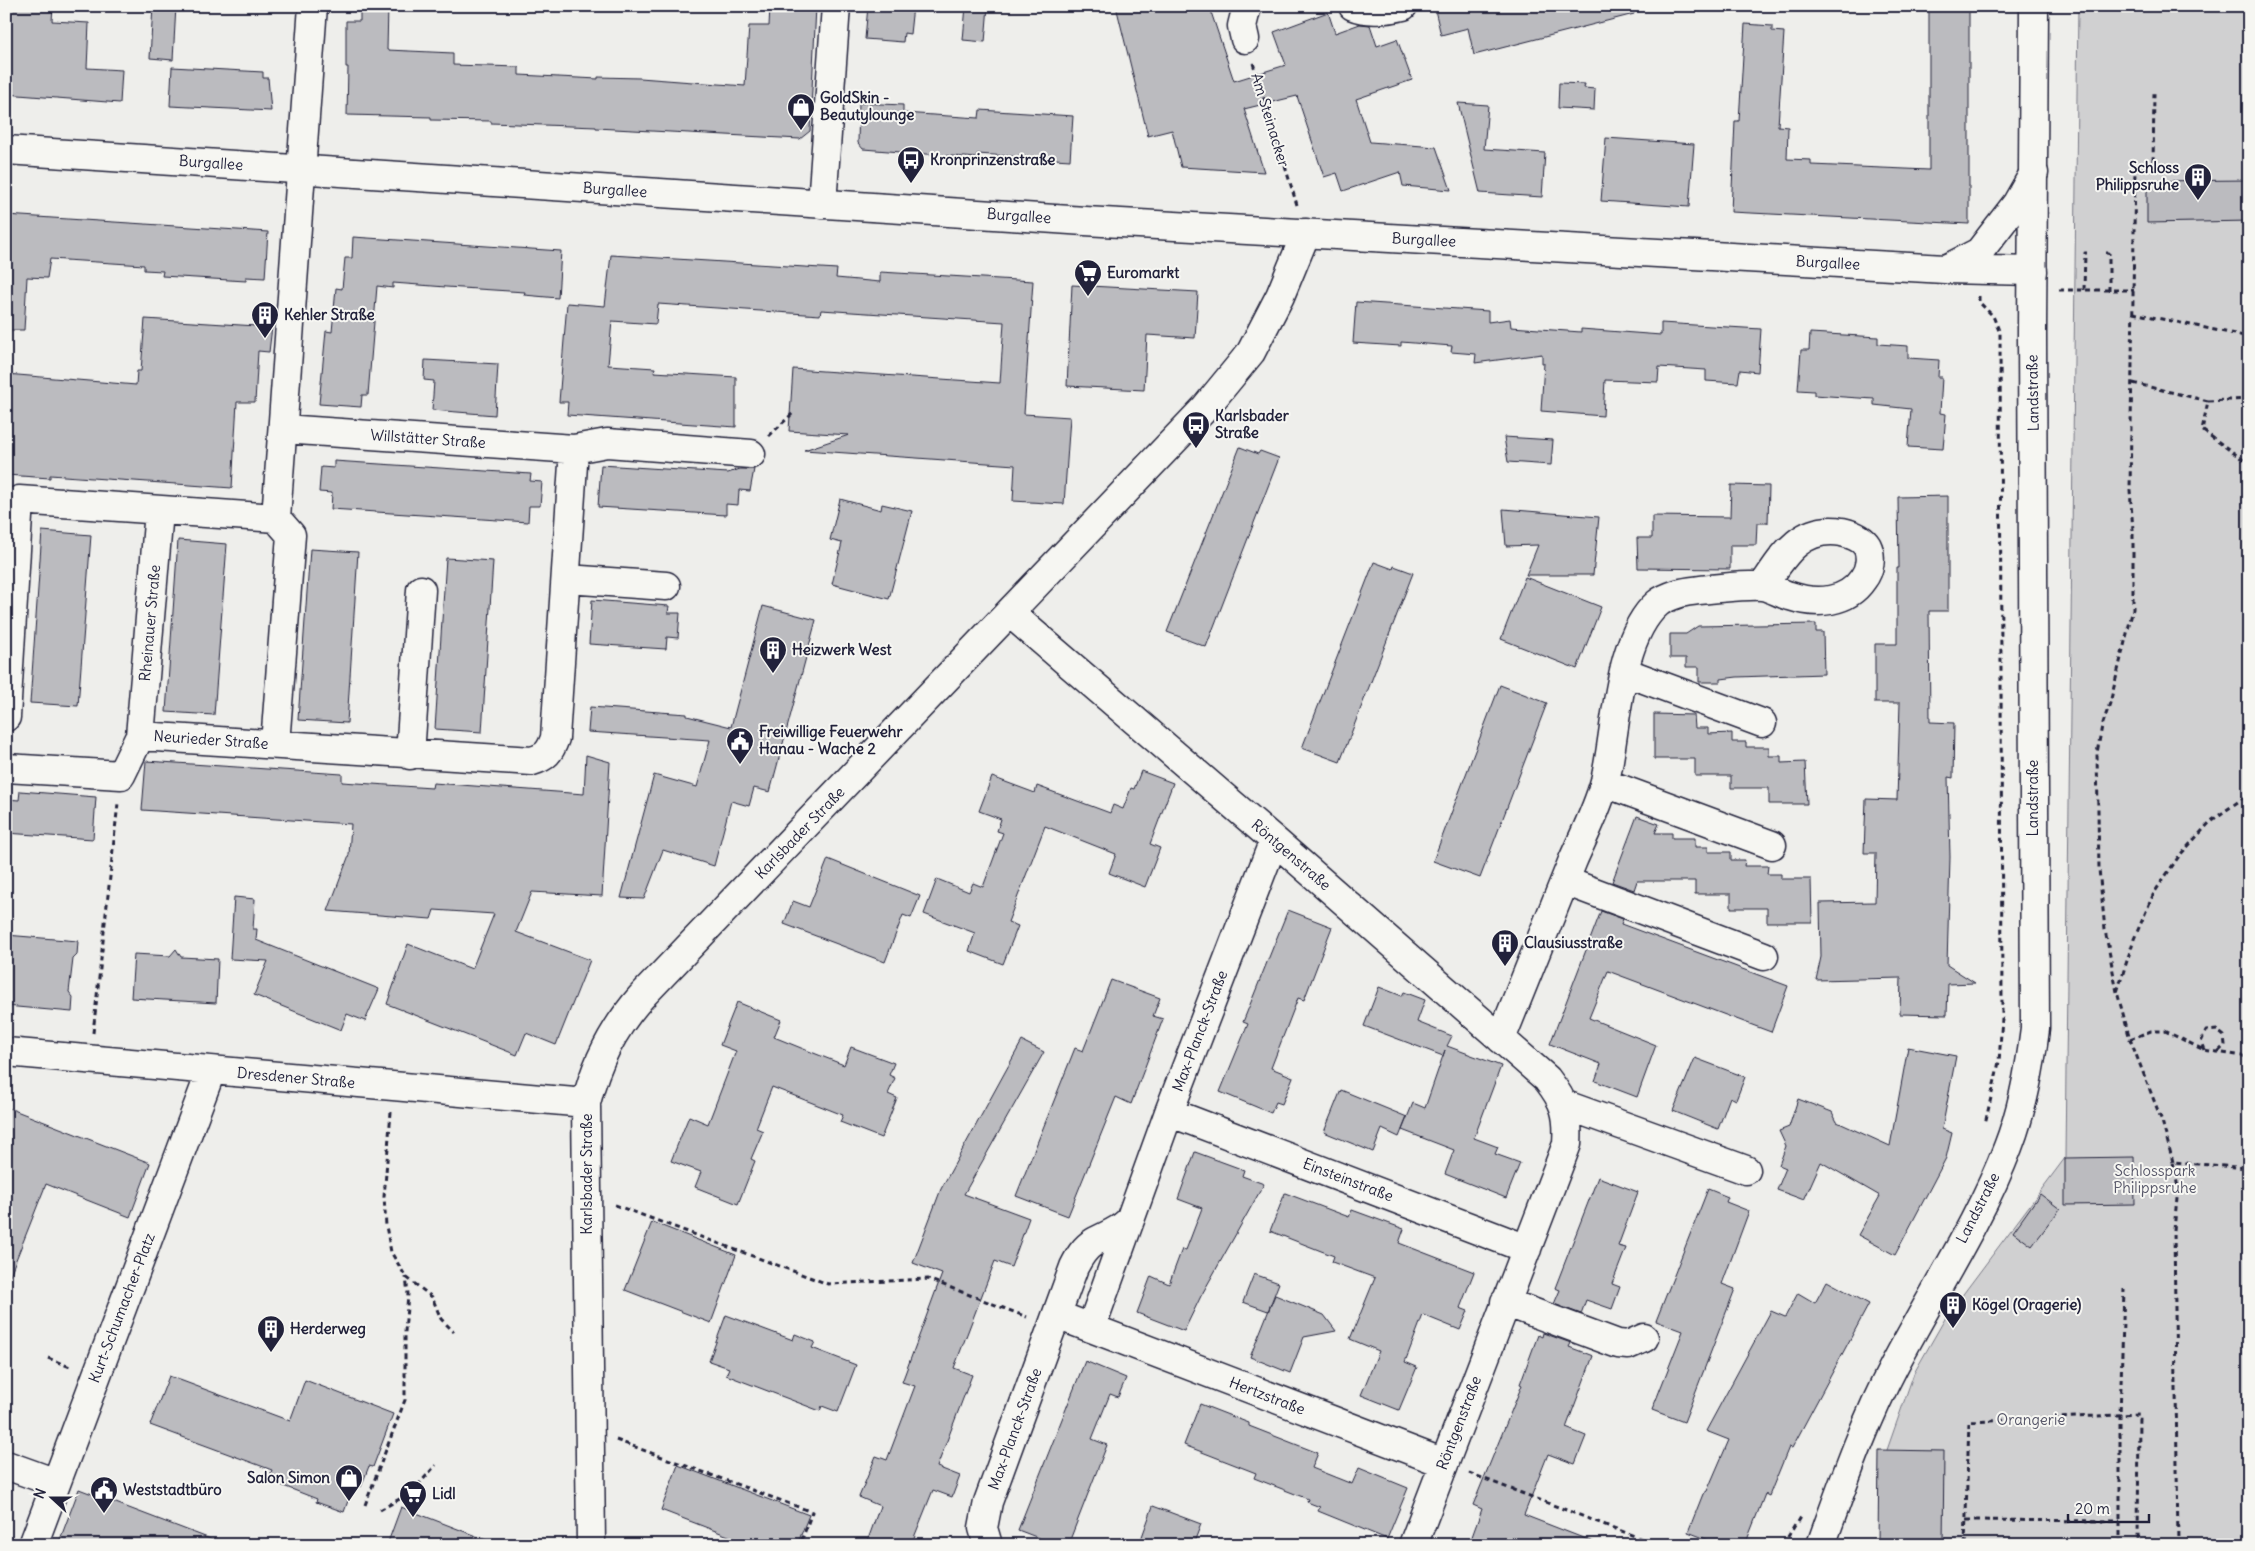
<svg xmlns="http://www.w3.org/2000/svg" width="2255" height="1551" font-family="Delius,sans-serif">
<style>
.green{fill:#d0d0d1;stroke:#797986}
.building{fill:#bbbbbf;stroke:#22223b}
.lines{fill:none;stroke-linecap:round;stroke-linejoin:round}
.minor-casing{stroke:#22223b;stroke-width:31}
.tertiary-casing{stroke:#22223b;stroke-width:31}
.secondary-casing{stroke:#22223b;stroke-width:31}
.path{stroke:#22223b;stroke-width:3;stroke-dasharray:5 4;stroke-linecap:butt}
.minor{stroke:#f6f6f2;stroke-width:28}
.tertiary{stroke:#f6f6f2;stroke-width:28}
.secondary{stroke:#f6f6f2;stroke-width:28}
.labels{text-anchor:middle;stroke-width:4;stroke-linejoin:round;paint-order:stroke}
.poi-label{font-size:15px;font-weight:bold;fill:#22223b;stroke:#f6f6f2;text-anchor:start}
.street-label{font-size:15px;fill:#22223b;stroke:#f6f6f2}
.park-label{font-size:15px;fill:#565668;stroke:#f6f6f2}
</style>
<rect width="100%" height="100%" fill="#eeeeeb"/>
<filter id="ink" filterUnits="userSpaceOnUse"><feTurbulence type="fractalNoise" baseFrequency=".02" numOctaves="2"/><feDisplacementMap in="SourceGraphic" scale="10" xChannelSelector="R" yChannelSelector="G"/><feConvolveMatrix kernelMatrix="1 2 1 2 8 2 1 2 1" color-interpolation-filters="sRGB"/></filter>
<g filter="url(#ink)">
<path class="green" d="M2078 6H2249V1545H1878L1887 1450 1914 1373 1946 1317 2065 1158Z"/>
<path class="building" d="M6 6H53L52 21 89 23 87 68 122 70 120 103 6 94Z
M153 6H176L173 60 150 58Z
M360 6H388L387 50 453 53V65L519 67V75L598 79V77L640 78 745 86 749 26H769L770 6H816L810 131 800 139 596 128V127L491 123V121L431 120V117L347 115 348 67H346V21H360Z
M868 6H913L910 34 904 33 903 42 865 39Z
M966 6H988L985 42 963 40Z
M1116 6H1209L1234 81 1286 65 1274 32 1328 12 1335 33 1360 24 1370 25 1377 46 1397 39 1412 80 1356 99 1370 142 1436 147 1451 190 1403 186 1400 172 1343 191 1337 173 1324 177 1297 96 1244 109 1264 172 1181 167 1172 130 1148 136Z
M1434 6H1633L1634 14 1474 55 1468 28 1441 35Z
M1929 6H1969V224L1731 212 1735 121H1739L1745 24 1772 26V31L1784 32 1778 126 1788 127 1787 159 1811 160V165L1929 170Z
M172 67 263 72V78H268L271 111 170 106Z
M1559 83 1585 84 1584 88 1595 89 1594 110 1558 108Z
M859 103 903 105V113L979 118 980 110 1073 116 1070 160 977 154V158L863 149 858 143Z
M1458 103 1488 105 1484 149 1545 153 1542 197 1480 193Z
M1606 138 1694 144 1689 207 1601 201Z
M2249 180V221L2147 223V181Z
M6 215 268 232 265 278 246 277V281L162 276 163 271 144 270V265L50 259 47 278 27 277 24 330H6Z
M353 237 561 251 558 298 524 295 525 292 446 287 393 283V288L377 286 368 395H362L361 407 319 404 326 331 332 332 336 288 342 289 345 258H352Z
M611 255 837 269 836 278 880 282V272L1033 281 1024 414 1070 417 1064 504 1013 501 1015 465 804 450 849 435 789 431 793 369 1000 383 1004 322 821 310 820 315 658 304 656 324 612 321 608 365 655 368 654 372 736 377V427L567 415 568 402H559L567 303 605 306Z
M1072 285 1198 292 1195 338 1147 335 1144 390 1067 386Z
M1356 302 1488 311V322L1510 319 1511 327 1581 332V329L1661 335V323L1761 329 1758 372 1740 370 1738 383 1706 381V370L1659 367 1658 382 1605 380 1603 416 1541 411 1544 363H1542V354L1475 363 1476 354 1451 352 1452 346 1401 342V346L1353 343Z
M145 319 272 327 269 352 258 351 255 402H237L232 488 50 475V478L6 475V374L136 385 137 371H141Z
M1810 333 1878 337V344L1908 346V358L1939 360 1938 377H1942L1940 413 1946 414 1943 449 1908 447 1911 409 1874 405V399L1814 395V391L1798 390 1801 350H1809Z
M425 360 498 364 495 415 432 410 434 381 424 380Z
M1504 437 1553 440 1551 465 1508 462Z
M1240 447 1258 454 1260 451 1279 458 1206 647 1167 632Z
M334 461 531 474 530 481 542 482 540 506H529L528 522 331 509 332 493 319 492 321 467 334 468Z
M601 465 728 473 740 469H754L750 491 739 490 738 505 726 504V515L598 507Z
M1731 485 1769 486 1768 523H1757L1756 545H1730V569L1638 568 1637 538H1652V516L1730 517Z
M1948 496V611H1929L1930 722 1954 723 1953 778 1948 777 1950 857 1947 965 1975 983 1948 984 1947 1015 1900 1014 1901 978 1816 980 1821 957 1820 903 1875 902 1876 853H1864L1866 799 1897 800 1900 703H1875V644H1897V568H1899L1898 497Z
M840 499 881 510 882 504 912 511 889 599 832 584 842 543 830 540Z
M1503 509 1599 517 1593 575H1526L1538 545 1506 546Z
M42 531 91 535 78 706 30 703Z
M178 540 227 544 214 715 166 712Z
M310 549 358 552 347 723 298 720Z
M446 558 493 561 482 732 435 729Z
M1374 562 1393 569 1394 566 1413 573 1340 762 1302 748Z
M1525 577 1601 607 1577 669 1501 639Z
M592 600 669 606 668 613H680L678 638 667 637 666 649 589 644Z
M763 606 816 620 770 792 754 788 749 806 731 801 714 866 663 850 644 899 621 898 654 775 697 787 710 740 588 732 590 707 687 714V716L731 727Z
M1816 624V632H1823L1824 674 1737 677 1721 679V682H1699V667H1686V658H1670V634H1686L1698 626Z
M1500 685 1547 703 1480 878 1433 861Z
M1654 714 1694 715 1695 728H1708V734L1732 733V742H1746V747H1769V756H1781V763L1805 762 1807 804H1769V788H1731V776H1695V759H1654Z
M586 755 610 762 602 896 532 892 516 932 590 960 556 1045 526 1033 517 1055 387 1004 408 944 472 969 494 914 434 910 431 919 328 911 349 855 351 824 142 810 146 761 342 774V782L432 788 433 783 584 794Z
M1141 771 1173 783 1150 844 1160 848 1145 887 1109 873 1116 854 1045 826 1008 922 1018 926 1003 964 969 951 975 933 924 914 937 879 969 892 973 883 983 887 1003 833 997 831 1001 819 979 811 992 777 1035 793 1037 786 1110 813 1113 805 1123 809 1131 788 1134 789Z
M20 791 96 797 93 839 6 833V799L19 800Z
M1637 816 1659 824 1655 833H1672V838H1695V847H1708V852H1731V860H1745L1744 866H1768L1767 874H1781V879H1811L1812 922H1767V908H1731V894H1695V881H1637L1634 890 1612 882Z
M828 859 920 896 911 918 903 915 885 962 784 924 793 901 809 907Z
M234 897 255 899 253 929H257L256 940 379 989 365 1021 347 1014 341 1030 254 995 268 961 230 959Z
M1288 910 1332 927 1304 1000 1298 998 1271 1068 1293 1077 1282 1104 1276 1102 1271 1113 1220 1092 1248 1024 1243 1022Z
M1601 911 1623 919 1621 924 1788 986 1771 1032 1608 971 1589 1018 1656 1045 1637 1097 1595 1081 1601 1064 1550 1044Z
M6 935 78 941 77 955 73 959 69 992 73 997 72 1012 6 1006Z
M176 949 181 957 218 959 216 1003 131 998 134 954 170 956Z
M1111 980 1160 998 1153 1016 1163 1019 1131 1104 1116 1097 1068 1216 1016 1196 1075 1048 1083 1051Z
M1379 987 1402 996 1404 992 1425 1000 1417 1022 1452 1036 1447 1046 1501 1066 1474 1138 1498 1147 1495 1154 1520 1163 1506 1198 1445 1174 1454 1150 1402 1130 1413 1103 1425 1108 1445 1050 1443 1056 1364 1026Z
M737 1002 781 1020 774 1037 806 1050 844 1065 851 1047 894 1063 889 1075 895 1078 888 1094 897 1098 881 1138 840 1122 843 1115 772 1087 756 1128 763 1131 751 1159 755 1161 738 1204 695 1187 701 1172 671 1161 689 1116 708 1124 736 1051 720 1045Z
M1022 1041 1044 1052 964 1194 1029 1218 1011 1267 995 1261 954 1368 972 1375 937 1467 960 1476 952 1497 933 1490 911 1545H866L880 1506 859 1497 876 1456 887 1460 915 1386 902 1382 942 1274 913 1263 941 1189Z
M1908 1047 1956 1056 1942 1129 1952 1133 1946 1158 1895 1255 1858 1235 1880 1196 1821 1162 1804 1200 1777 1190 1786 1168 1779 1165 1786 1146 1779 1131 1789 1127 1798 1099 1832 1112 1837 1122 1890 1146Z
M1695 1058 1745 1077 1736 1100 1730 1097 1718 1129 1673 1111Z
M1341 1090 1407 1117 1399 1137 1382 1129 1373 1152 1324 1132Z
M6 1107 150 1163 130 1217 46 1184 8 1280H6Z
M1195 1152 1244 1170 1242 1176 1264 1184 1201 1296 1184 1331 1137 1313 1151 1276 1169 1284 1182 1249 1186 1250 1202 1208 1178 1199Z
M2134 1157 2135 1204 2065 1205V1158Z
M1598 1177 1638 1192 1618 1246 1626 1248 1612 1284 1620 1287 1612 1309 1586 1300 1581 1314 1554 1304 1560 1290 1555 1288Z
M1708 1189 1728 1197 1726 1202 1749 1211 1722 1284 1735 1289 1684 1422 1652 1410 1683 1331 1656 1321Z
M1285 1193 1349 1217 1352 1210 1404 1229 1399 1243 1474 1272 1460 1308 1468 1311 1460 1330 1423 1315 1405 1362 1417 1367 1399 1410 1361 1395 1379 1351 1350 1339 1375 1278 1332 1262 1334 1256 1270 1231Z
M2040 1194 2060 1209 2032 1246 2013 1232Z
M652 1222 736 1255 711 1323 625 1290Z
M1254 1274 1279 1283 1268 1311 1243 1302Z
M1827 1281 1869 1304 1792 1448 1789 1447 1769 1496 1765 1494 1745 1545H1722L1688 1532 1703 1494 1707 1491 1729 1440 1706 1431 1771 1311 1785 1317 1798 1293 1815 1303Z
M1275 1295 1324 1315 1336 1331 1304 1337 1290 1373 1250 1357Z
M726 1315 793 1340 795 1334 815 1342 812 1348 856 1365 838 1412 822 1406 820 1411 726 1375 729 1368 709 1361Z
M1543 1333 1571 1343 1569 1347 1593 1356 1566 1428 1586 1436 1575 1464 1548 1454 1524 1515 1596 1543V1545H1469L1482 1509 1473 1505 1522 1385 1520 1384 1538 1335 1542 1337Z
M1085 1361 1126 1378 1118 1397 1110 1394 1092 1439 1107 1445 1068 1545H1057L1018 1530Z
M169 1376 290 1421 305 1380 393 1414 373 1467 369 1466 361 1487 354 1484 344 1512 316 1502 317 1499 268 1480 272 1470 150 1425Z
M1200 1404 1249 1423V1426L1318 1453 1312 1468 1352 1484 1359 1468 1408 1488 1387 1539 1318 1511 1320 1507 1307 1502 1308 1499 1254 1478 1256 1473 1184 1445Z
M1879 1450 1944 1451 1943 1545H1878Z
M678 1465 809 1515 797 1545H752L661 1510Z
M79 1489 221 1543 220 1545H58Z
M1153 1506 1201 1524 1193 1545H1139Z
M401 1507 494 1543V1545H387Z"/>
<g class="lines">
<g class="minor-casing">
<path id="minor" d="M1353 6C1367 12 1388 10 1403 6
M1245 39 1242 26 1247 6
M822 204 836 6
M574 449 607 443 751 454
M567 579 666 586
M1010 613 1274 840 1547 1079C1565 1102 1569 1114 1567 1144L1413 1545
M1625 672 1762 723
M6 717 19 500 276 518
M140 736 159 511
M275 744 291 535 276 518 313 6
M410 755 421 590
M6 768 121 775 140 736 532 761C546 757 550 752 555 738L574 449 283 429
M1605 783 1772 845
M1565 881 1764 956
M1501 1039C1525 979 1549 920 1573 860 1584 835 1598 808 1605 781 1617 730 1617 638 1658 603 1663 599 1671 596 1677 594 1688 590 1749 585 1762 586 1771 587 1781 594 1790 596 1817 605 1847 603 1863 579 1870 570 1872 556 1867 546 1862 538 1851 534 1842 532 1801 525 1783 556 1763 586
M6 1052 586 1103
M1563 1104 1746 1170
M1169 1112 1527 1249
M1505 1302 1618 1344 1628 1345 1644 1338
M1057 1315 1444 1463
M1091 1328 1169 1112 1274 840
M6 1465 56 1483
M33 1545 211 1071
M591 1545 586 1103C596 1062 613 1029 641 997L1205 408 1251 352 1280 296 1306 233
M988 1545 983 1528 988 1502 1074 1267C1079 1257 1084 1248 1094 1242 1106 1235 1118 1232 1128 1222"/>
</g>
<g class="tertiary-casing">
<path id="tertiary" d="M6 150 1085 221 1945 269 2033 271
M1946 269 1979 252 2017 203 2034 173"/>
</g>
<g class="secondary-casing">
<path id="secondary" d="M1821 1545C1843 1484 1864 1423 1894 1366 1931 1295 1980 1221 2008 1147 2023 1109 2030 1069 2035 1029L2032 334 2034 6"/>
</g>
<path class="path" d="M1253 63 1297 205
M2106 253H2109V290
M2059 290H2134
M2084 290 2085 253H2087
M1979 296V302L1993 316 2000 333 2002 1018 1999 1062 1985 1124
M2133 313 2249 337
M2133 383 2208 401 2202 430 2249 464
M2208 401 2249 399
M769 436 794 412
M2117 992 2105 930 2099 869 2097 753 2102 726 2110 703 2133 609V530L2130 490 2135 168H2153L2154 93
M93 1033 118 803
M2130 1039 2151 1031H2165L2204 1050 2249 1057
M2204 1050 2201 1042 2206 1031 2217 1030 2224 1036 2225 1045 2217 1053
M391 1112 384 1197 386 1226 391 1252 406 1277 432 1297 441 1319 454 1332
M2173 1162 2162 1121 2130 1039 2117 992 2134 939 2154 893 2179 856 2211 821 2249 794
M615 1205 828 1284 928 1279 1027 1317
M48 1358 70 1367
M616 1440 812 1512 800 1545
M1469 1473 1658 1545
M365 1505 405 1400V1332L408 1294 406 1277
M380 1510 412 1492 436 1465
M1966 1520 2120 1521
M1783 1545 1800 1517
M1965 1545 1969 1422 2139 1414 2138 1545
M2120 1545V1416L2124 1289
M2178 1545 2174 1230 2178 1188 2173 1162 2249 1168"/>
<use href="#minor" class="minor"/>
<use href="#tertiary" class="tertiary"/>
<use href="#secondary" class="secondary"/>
</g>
</g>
<defs>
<g id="shop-pin" transform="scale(1.4375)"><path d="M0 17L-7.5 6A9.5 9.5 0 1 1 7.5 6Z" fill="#22223b" stroke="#f6f6f2"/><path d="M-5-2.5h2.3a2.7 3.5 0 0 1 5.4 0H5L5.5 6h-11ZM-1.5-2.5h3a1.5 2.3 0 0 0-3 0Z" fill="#fff"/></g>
<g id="bus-pin" transform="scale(1.4375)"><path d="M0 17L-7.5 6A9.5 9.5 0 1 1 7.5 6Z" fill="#22223b" stroke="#f6f6f2"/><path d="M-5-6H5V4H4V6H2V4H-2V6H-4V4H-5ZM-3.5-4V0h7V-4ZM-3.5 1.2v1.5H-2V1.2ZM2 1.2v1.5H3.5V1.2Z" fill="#fff"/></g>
<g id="building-pin" transform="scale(1.4375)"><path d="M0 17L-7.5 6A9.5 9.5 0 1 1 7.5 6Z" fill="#22223b" stroke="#f6f6f2"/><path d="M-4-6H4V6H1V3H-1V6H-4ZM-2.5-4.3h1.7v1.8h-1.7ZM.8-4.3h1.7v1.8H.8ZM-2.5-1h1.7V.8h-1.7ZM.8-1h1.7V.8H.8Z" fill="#fff"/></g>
<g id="supermarket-pin" transform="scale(1.4375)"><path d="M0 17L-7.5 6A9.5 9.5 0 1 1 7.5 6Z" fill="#22223b" stroke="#f6f6f2"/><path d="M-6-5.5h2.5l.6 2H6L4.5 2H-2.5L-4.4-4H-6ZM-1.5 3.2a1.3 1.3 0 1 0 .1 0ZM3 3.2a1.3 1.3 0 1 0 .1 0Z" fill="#fff"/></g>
<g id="civic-pin" transform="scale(1.4375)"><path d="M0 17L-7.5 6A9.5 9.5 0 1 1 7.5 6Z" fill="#22223b" stroke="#f6f6f2"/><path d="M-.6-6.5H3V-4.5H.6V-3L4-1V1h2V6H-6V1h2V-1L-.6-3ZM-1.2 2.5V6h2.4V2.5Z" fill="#fff"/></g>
</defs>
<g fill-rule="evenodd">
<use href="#shop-pin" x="801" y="107"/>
<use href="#bus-pin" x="911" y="160"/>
<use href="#building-pin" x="2198" y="177"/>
<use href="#supermarket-pin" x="1088" y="273"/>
<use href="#building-pin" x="265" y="315"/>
<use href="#bus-pin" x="1196" y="425"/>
<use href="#building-pin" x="773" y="650"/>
<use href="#civic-pin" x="740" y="741"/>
<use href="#building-pin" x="1505" y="943"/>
<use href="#building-pin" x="1953" y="1305"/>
<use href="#building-pin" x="271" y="1329"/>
<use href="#shop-pin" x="349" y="1478"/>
<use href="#civic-pin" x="104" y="1490"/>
<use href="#supermarket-pin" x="413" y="1494"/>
</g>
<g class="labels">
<g class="poi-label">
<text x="820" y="103">GoldSkin -<tspan x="820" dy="17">Beautylounge</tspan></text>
<text x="930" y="165">Kronprinzenstraße</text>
<text x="2179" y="173" text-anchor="end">Schloss<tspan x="2179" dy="17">Philippsruhe</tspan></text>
<text x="1107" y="278">Euromarkt</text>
<text x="284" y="320">Kehler Straße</text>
<text x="1215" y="421">Karlsbader<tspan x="1215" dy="17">Straße</tspan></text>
<text x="792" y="655">Heizwerk West</text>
<text x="759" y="737">Freiwillige Feuerwehr<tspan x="759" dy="17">Hanau - Wache 2</tspan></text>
<text x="1524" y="948">Clausiusstraße</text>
<text x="1972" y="1310">Kögel (Oragerie)</text>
<text x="290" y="1334">Herderweg</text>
<text x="330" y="1483" text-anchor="end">Salon Simon</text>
<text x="123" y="1495">Weststadtbüro</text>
<text x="432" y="1499">Lidl</text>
</g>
<g class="street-label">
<text transform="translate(1270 120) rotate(73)" y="5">Am Steinacker</text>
<text transform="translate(211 163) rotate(4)" y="5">Burgallee</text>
<text transform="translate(615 190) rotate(4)" y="5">Burgallee</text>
<text transform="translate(1019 216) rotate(4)" y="5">Burgallee</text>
<text transform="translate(1424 240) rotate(3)" y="5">Burgallee</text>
<text transform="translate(1828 263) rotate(3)" y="5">Burgallee</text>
<text transform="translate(2033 393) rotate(-91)" y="5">Landstraße</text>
<text transform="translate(428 439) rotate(4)" y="5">Willstätter Straße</text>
<text transform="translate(150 623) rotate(-85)" y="5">Rheinauer Straße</text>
<text transform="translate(211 740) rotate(4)" y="5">Neurieder Straße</text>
<text transform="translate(2033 798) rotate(-90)" y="5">Landstraße</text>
<text transform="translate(800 833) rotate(-46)" y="5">Karlsbader Straße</text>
<text transform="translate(1291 855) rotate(41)" y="5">Röntgenstraße</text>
<text transform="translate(1200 1031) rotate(-69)" y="5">Max-Planck-Straße</text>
<text transform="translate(296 1078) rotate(5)" y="5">Dresdener Straße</text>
<text transform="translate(587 1174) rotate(-90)" y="5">Karlsbader Straße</text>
<text transform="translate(1348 1180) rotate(21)" y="5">Einsteinstraße</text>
<text transform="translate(1978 1208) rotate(-63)" y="5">Landstraße</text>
<text transform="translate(122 1308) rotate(-69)" y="5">Kurt-Schumacher-Platz</text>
<text transform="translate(1267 1396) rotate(21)" y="5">Hertzstraße</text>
<text transform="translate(1459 1423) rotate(-69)" y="5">Röntgenstraße</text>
<text transform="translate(1015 1429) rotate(-70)" y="5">Max-Planck-Straße</text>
</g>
<g class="park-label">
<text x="2155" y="1176">Schlosspark<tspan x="2155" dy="17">Philippsruhe</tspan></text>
<text x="2031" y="1425">Orangerie</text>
</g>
</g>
<rect width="2255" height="1551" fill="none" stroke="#f6f6f2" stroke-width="25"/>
<rect x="12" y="12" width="2230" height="1526" fill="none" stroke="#22223b" stroke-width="2" filter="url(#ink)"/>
<g transform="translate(52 1498) rotate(291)" stroke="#f6f6f2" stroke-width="4" paint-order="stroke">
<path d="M0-4L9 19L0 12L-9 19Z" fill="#22223b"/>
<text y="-8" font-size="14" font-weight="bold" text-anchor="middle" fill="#22223b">N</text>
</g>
<path d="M2068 1514v8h81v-8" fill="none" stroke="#22223b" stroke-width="2.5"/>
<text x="2075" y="1514" font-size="15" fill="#22223b" stroke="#f6f6f2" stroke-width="4" paint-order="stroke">20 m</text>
</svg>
